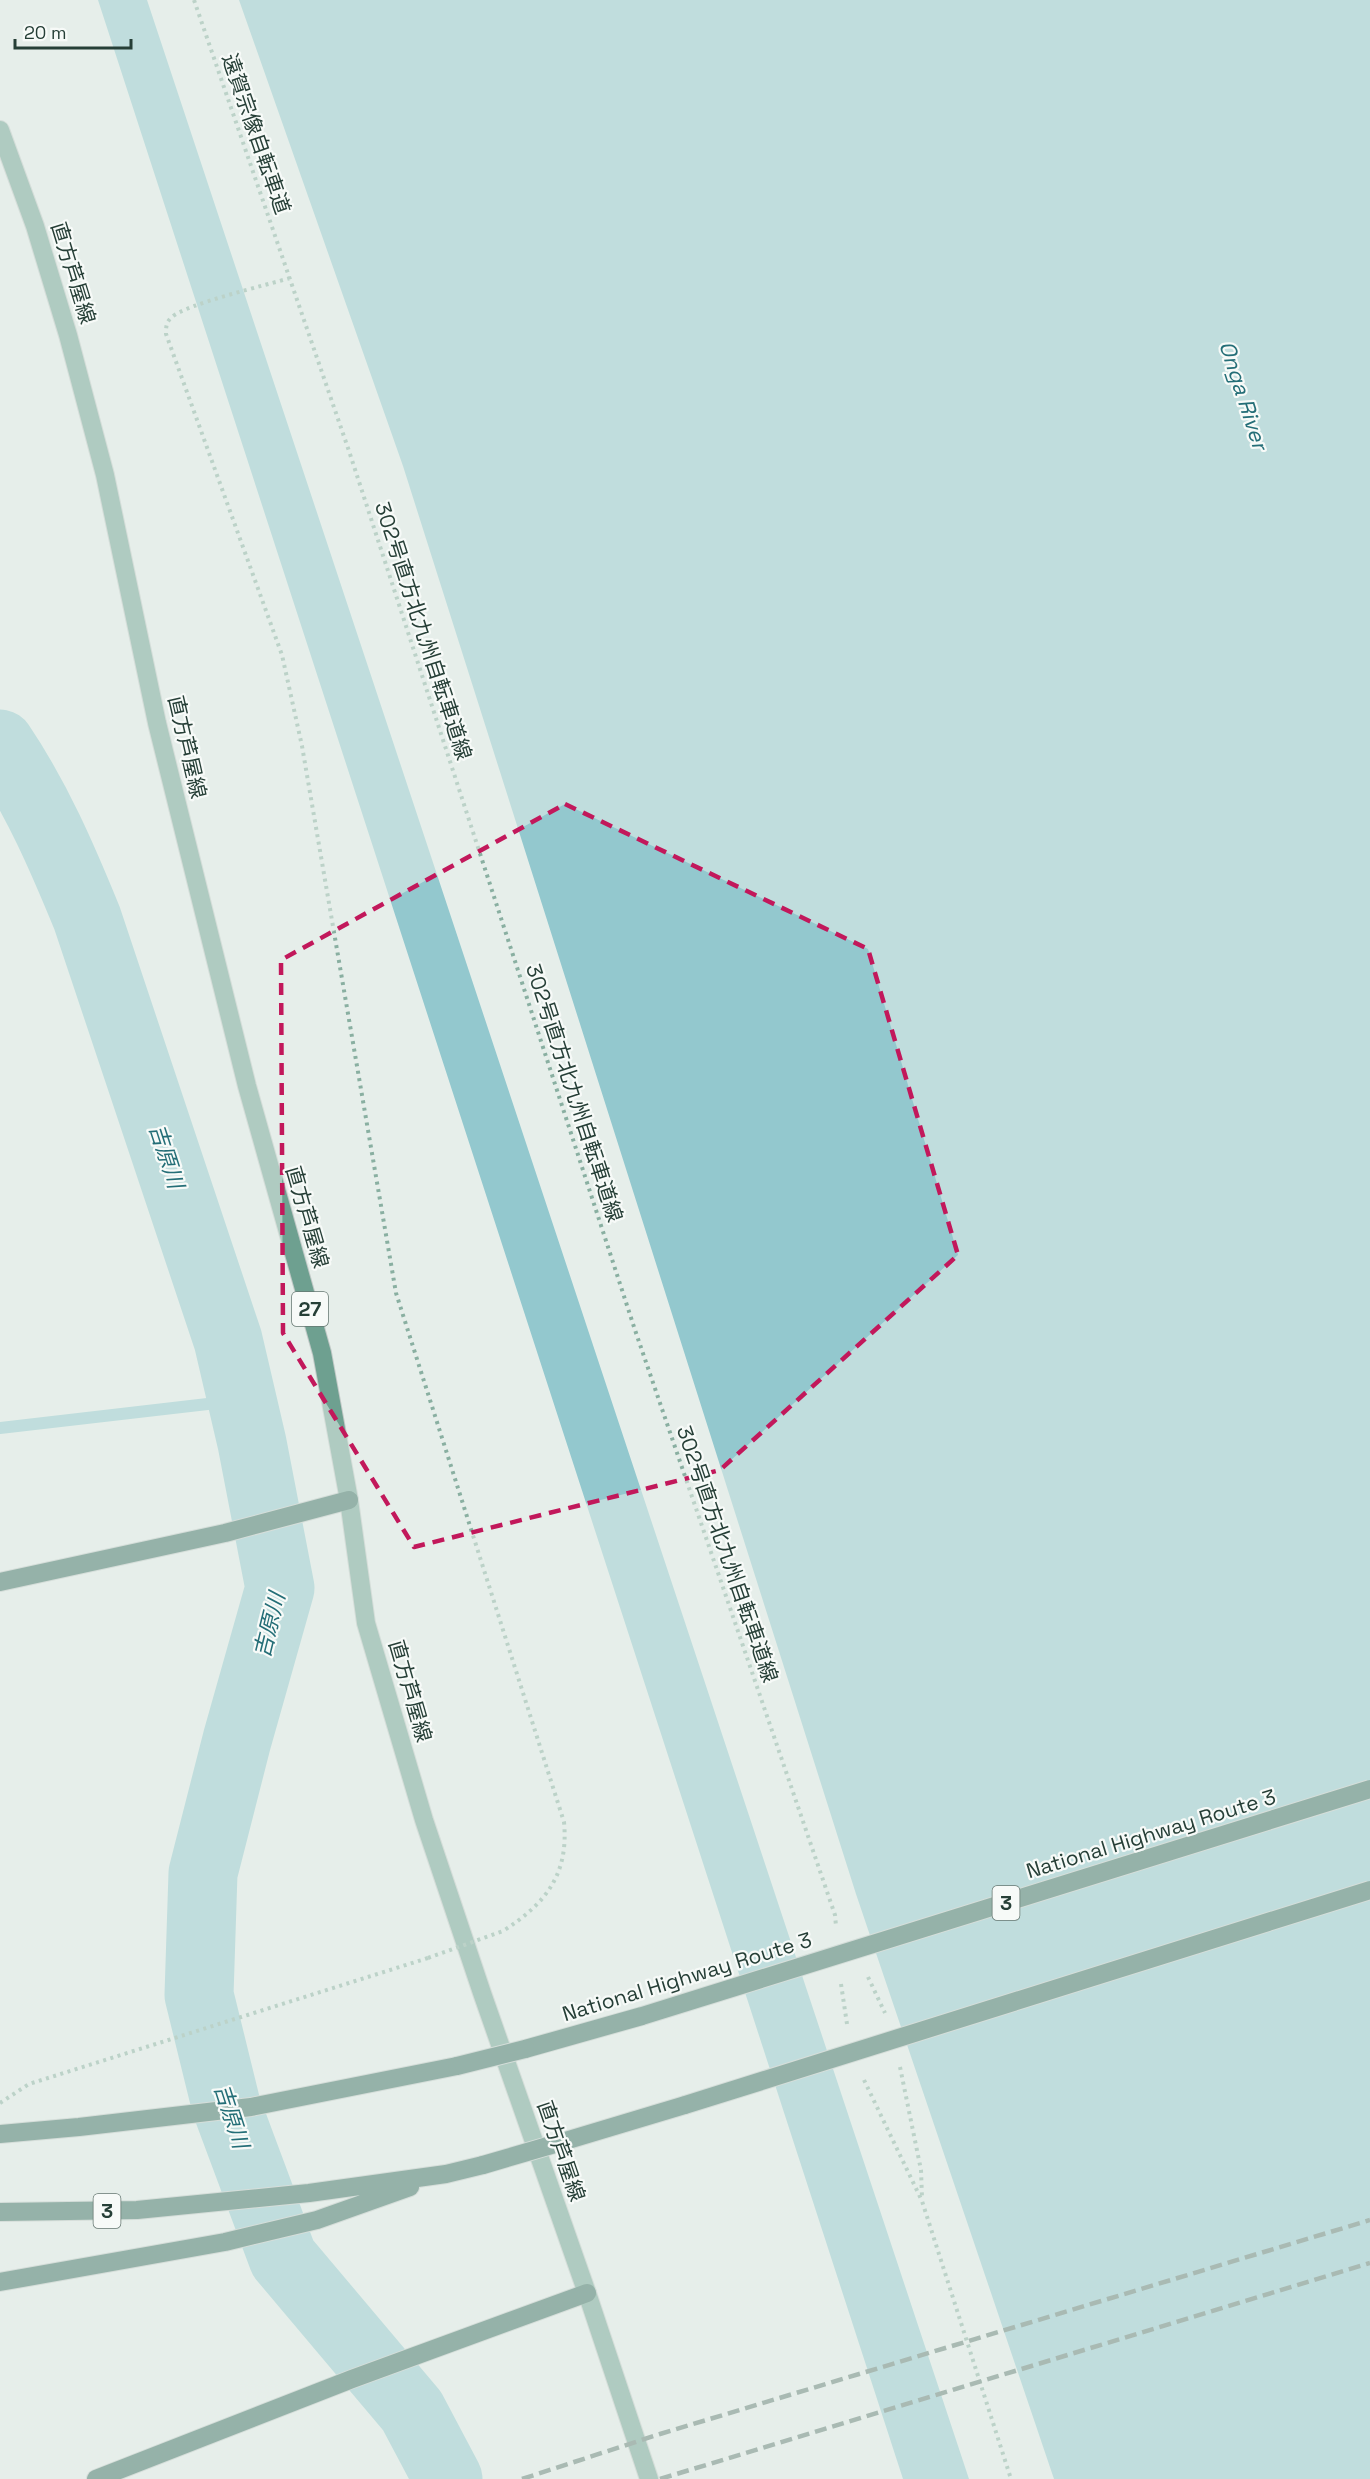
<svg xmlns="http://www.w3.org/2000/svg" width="1370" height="2479" font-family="'Space Grotesk','Noto Sans JP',sans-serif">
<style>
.water{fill:#93c8ce}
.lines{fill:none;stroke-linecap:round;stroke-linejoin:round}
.stream{stroke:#93c8ce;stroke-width:12}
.river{stroke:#93c8ce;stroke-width:69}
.primary-casing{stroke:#c2c9c7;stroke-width:20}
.highway-casing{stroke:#c2c9c7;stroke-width:20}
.path{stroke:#89afa1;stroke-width:4;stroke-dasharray:3 4.5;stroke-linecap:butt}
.primary{stroke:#6ea090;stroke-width:18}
.highway{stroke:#34695b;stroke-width:18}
.rail{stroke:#617a72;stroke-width:4.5;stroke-dasharray:12 6;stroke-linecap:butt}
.highway-bridge-casing{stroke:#c2c9c7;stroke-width:20;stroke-linecap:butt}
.path-bridge{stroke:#89afa1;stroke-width:4;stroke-dasharray:3 4.5;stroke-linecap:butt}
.highway-bridge{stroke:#34695b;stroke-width:18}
.marked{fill:none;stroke:#c2185b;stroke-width:4.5;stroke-dasharray:12 8;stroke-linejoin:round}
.labels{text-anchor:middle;stroke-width:4.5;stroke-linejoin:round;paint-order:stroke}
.shield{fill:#f7faf8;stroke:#657771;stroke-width:1.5}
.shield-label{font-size:20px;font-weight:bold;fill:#263f37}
.street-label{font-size:21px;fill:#263f37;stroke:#f7faf8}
.water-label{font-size:22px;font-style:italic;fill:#246e77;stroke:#f7faf8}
</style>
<rect width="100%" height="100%" fill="#e6eeea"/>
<path class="water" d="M98 0H147L969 2479H903Z
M239 0H1370V2479H1054L856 1894 403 466Z"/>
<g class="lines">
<path class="stream" d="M0 1428 242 1400"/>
<path class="river" d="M0 744C37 799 62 857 87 918L228 1340 252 1443 280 1588 237 1740 203 1873 199 1995 226 2105 283 2258 412 2411 448 2479"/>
<g class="primary-casing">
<path id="primary" d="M0 130 35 226 68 335 105 475 157 723 247 1086 322 1353 349 1500 366 1623 424 1820 482 1993 587 2293 649 2479"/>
</g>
<g class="highway-casing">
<path id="highway" d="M0 1582 225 1533 349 1500
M525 2049 642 2016
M0 2134 79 2127 251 2107 457 2066
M565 2141 685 2105
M0 2212 137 2210 309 2193 446 2174 483 2165
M0 2282 225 2242 317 2220 410 2187
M96 2479 352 2379 587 2293"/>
</g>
<path class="path" d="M194 0 349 451 635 1330 835 1915 836 1926
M290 278C267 285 186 304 172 317 166 322 166 327 166 334L282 655 302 746 396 1293 564 1822C569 1875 545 1904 503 1931
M868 1977 885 2013
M841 1984 847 2024
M900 2067 921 2170 922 2198
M864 2080 922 2201 1011 2479
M0 2103 29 2084 428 1958"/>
<use href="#primary" class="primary"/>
<use href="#highway" class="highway"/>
<path class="rail" d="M522 2479 660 2434 1370 2220
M660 2479 1370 2263"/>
<g class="highway-bridge-casing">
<path id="highway-bridge" d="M642 2016 1370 1789
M457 2066 525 2049
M685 2105 1370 1890
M483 2165 565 2141"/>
</g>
<path class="path-bridge" d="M428 1958 503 1931"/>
<use href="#highway-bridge" class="highway-bridge"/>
</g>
<path d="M0 0H1370V2479H0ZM565 804 868 949 958 1255 720 1470 414 1547 283 1333 281 960Z" fill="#e6eeea" fill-opacity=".55" fill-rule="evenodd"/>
<path class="marked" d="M565 804 868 949 958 1255 720 1470 414 1547 283 1333 281 960Z"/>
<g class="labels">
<g class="shield">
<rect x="292" y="1292" width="36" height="34" rx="4.5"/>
<rect x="992.5" y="1886" width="27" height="34" rx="4.5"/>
<rect x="93.5" y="2194" width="27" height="34" rx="4.5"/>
</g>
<g class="shield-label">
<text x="310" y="1316">27</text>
<text x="1006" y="1910">3</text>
<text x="107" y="2218">3</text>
</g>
<g class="street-label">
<text transform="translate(256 134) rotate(71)" y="7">遠賀宗像自転車道</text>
<text transform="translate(73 273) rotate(73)" y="7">直方芦屋線</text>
<text transform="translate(423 631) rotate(72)" y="7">302号直方北九州自転車道線</text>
<text transform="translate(187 747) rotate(77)" y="7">直方芦屋線</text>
<text transform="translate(574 1093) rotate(72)" y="7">302号直方北九州自転車道線</text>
<text transform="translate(307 1217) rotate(74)" y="7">直方芦屋線</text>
<text transform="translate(727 1554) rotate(71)" y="7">302号直方北九州自転車道線</text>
<text transform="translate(410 1691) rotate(74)" y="7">直方芦屋線</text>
<text transform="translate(1151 1834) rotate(-17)" y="7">National Highway Route 3</text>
<text transform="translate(687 1977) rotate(-17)" y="7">National Highway Route 3</text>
<text transform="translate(561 2151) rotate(71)" y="7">直方芦屋線</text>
</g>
<g class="water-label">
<text transform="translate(1244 395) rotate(72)" y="8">Onga River</text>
<text transform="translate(167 1156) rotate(72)" y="8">吉原川</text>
<text transform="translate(269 1625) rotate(-76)" y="8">吉原川</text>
<text transform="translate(232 2116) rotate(72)" y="8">吉原川</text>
</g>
</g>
<path d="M15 39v9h116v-9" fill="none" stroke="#263f37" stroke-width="3"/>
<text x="24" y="39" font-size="18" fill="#263f37" stroke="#f7faf8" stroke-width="4.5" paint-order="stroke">20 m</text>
</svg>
